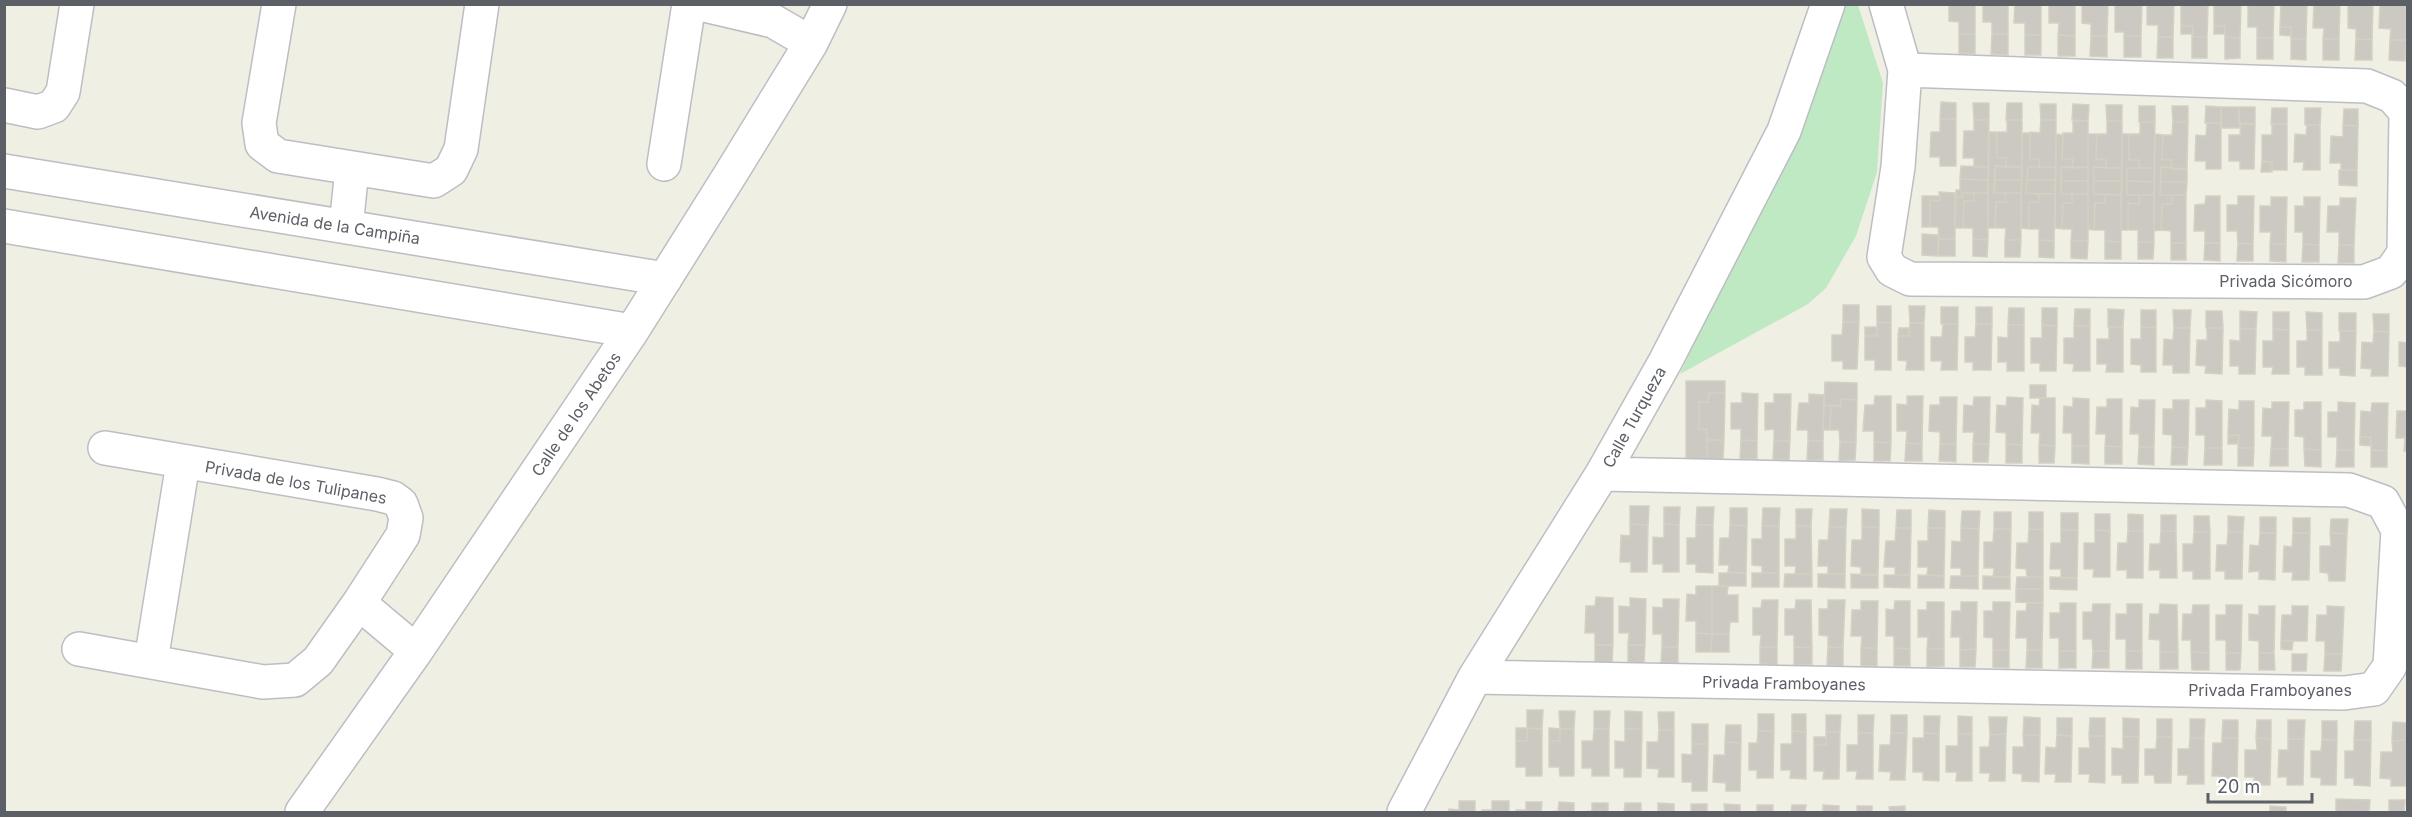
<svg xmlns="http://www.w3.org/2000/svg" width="2412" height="817" font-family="Inter,sans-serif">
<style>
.green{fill:#bfe9c3}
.building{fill:#cbc9c1;stroke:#d5d1c2;stroke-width:1.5}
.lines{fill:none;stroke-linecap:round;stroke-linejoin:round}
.minor-casing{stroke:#bcbec4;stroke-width:36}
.minor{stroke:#fff;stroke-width:33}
.labels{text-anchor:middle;stroke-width:4.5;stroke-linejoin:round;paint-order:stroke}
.street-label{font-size:16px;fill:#5c6066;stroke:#fff}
</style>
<rect width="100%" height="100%" fill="#f0efe4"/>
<path class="green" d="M1840 5H1858L1883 83 1877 172 1856 236 1826 288 1808 304 1680 374 1817 79Z"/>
<path class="building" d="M1949 4H1975V34H1959V22L1949 21Z
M1983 4H2008V34H1992V22H1983Z
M2015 4H2041V35H2025V23H2014Z
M2049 4H2075V36L2058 35 2059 23H2049Z
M2082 4H2108L2107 36H2091V24L2082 23Z
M2115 4H2142L2141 36H2124V32H2115Z
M2147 4H2174L2173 37H2158V25H2147Z
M2181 4H2208L2207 37H2192L2193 26H2181Z
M2214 4H2241L2240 38 2225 37V26H2214Z
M2248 4H2274L2273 38H2257V27H2248Z
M2281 4H2307L2306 39H2291V27H2280Z
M2314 4H2340L2339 39H2323L2324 28H2313Z
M2348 4H2373L2372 40 2356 39V29L2348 28Z
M2380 4H2406V40H2390L2391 29 2379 28Z
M2181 26H2193V34H2181Z
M2214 26H2225V34H2214Z
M2280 27H2291V36L2280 35Z
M1959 34H1975V54L1959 53Z
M1992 34H2008V55L1991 54Z
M2025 35H2041V55H2025Z
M2058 35 2075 36V56H2058Z
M2091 36H2107V57L2090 56Z
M2124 36H2141V57H2124Z
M2158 37H2173V58H2157Z
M2192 37H2207V58H2192Z
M2225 37 2240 38V58L2225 59Z
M2257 38H2273V59H2257Z
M2291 39H2306V60L2291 59Z
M2323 39H2339V60H2323Z
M2356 39 2372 40V60H2355Z
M2390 40H2406L2405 61 2389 60Z
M1941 102 1956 103V119H1940Z
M1973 103H1989V120H1974Z
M2007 103H2022V120H2006Z
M2040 104H2056V120H2041Z
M2073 104 2089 105 2088 121 2072 120Z
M2106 105H2122V121H2107Z
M2139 106H2155V122H2139Z
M2172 106H2188V122H2173Z
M2206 106 2221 107V123H2205Z
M2221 107H2239L2240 128H2222Z
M2239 107H2255V124H2239Z
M2272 108H2287V124H2271Z
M2305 108H2321L2320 125H2305Z
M2344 109H2358V126L2343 125Z
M1940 119H1956V166H1940V157H1930L1931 132H1940Z
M1974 120H1989L1988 167H1974V158H1963L1964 131H1974Z
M2007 120H2022V167H2006V158H1997V132H2007Z
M2041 120H2056V167H2039L2040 159H2030V132L2040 133Z
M2073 121H2088V167L2072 168 2073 159H2062L2063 133H2073Z
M2107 121H2122V168H2106V160L2096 159 2097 134H2107Z
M2140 122H2155L2154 168H2140L2139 160H2129V134H2140Z
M2173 122H2188L2187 169H2171L2172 160H2162L2163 135H2172Z
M2207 123H2221V169H2206V161H2195L2196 135 2206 136Z
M2241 123 2255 124 2254 169H2240V161H2229V135H2240Z
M2272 124H2287V170H2272V162L2262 161V135H2272Z
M2307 125H2320V170H2303L2304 162H2294L2295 134 2306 135Z
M2343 125 2358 126 2357 170H2341V163H2330L2331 136 2343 137Z
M1989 132H1997V158H2006V167L1995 166 1994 193H2005L2006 202H1996L1995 228H1988Z
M2022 133H2030V159H2040L2039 167H2028L2026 193 2039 194V202H2029V229L2021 228Z
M2056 134 2063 135 2062 159H2073L2072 168 2061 167V194H2072V203H2063L2062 229 2055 228Z
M2088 134H2097L2096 159 2106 160V168L2094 167V194H2105V203H2095L2094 230 2088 229Z
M2122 134H2129V160H2139L2140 168H2127V195H2139V204L2128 203V230H2121Z
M2155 134 2163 135 2162 160H2172L2171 167H2161L2160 195H2172V204H2162L2161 230 2154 231Z
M2262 161 2272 162V172H2261Z
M1961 166 1988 167V180L1960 179Z
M1995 166 2022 167V180H1995Z
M2028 167H2056L2055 180H2027Z
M2061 167H2088V181H2061Z
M2094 167 2122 168V181H2094Z
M2161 167 2187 169V182H2161Z
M2127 168H2154V182L2127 181Z
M2339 170H2357V186L2339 185Z
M1960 179 1988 180V193H1962V197H1956V190H1960Z
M1995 180H2022L2021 193H1994Z
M2027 180H2055V194L2026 193Z
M2061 181H2088V194H2061Z
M2094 181H2122L2121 195 2094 194Z
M2127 181 2154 182V195H2127Z
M2161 182H2187L2186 195H2160Z
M1939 192 1955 193V239H1939L1938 227H1930V200L1940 201Z
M1962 193H1974V201H1964L1963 228H1955L1956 197H1962Z
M1974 193H1988V240L1973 239V228H1963L1964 201H1974Z
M2005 193H2021V240H2005L2006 228H1995L1996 202H2006Z
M2039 194H2055L2054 241 2039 240V229H2029V202H2039Z
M2072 194H2088V241H2071L2072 229H2062L2063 203H2072Z
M2105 194 2121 195V242L2105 241V230H2094L2095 203H2105Z
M2139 195H2154V242H2138V230H2128V203L2139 204Z
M2172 195H2186V243H2171V231L2161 230 2162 204H2172Z
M1922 196H1939L1940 201 1930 200V227H1922Z
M2206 196H2220V243H2205V231H2194L2195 205 2205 204Z
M2238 196H2254L2253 244 2238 243 2237 231H2227V205H2238Z
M2271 197H2287L2286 244H2270L2271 232H2260V206H2271Z
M2304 197H2320L2319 245 2303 244V232H2295V206H2304Z
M2340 198H2356L2354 245H2339V232H2327L2328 206H2340Z
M1922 234 1938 235V256L1922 255Z
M1939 239H1955V256H1938Z
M1973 239 1988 240 1987 257 1973 256Z
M2005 240H2021L2020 257H2005Z
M2039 240 2054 241V258L2039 257Z
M2071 241H2088L2087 259 2071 258Z
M2105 241 2121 242V259H2105Z
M2138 242H2154L2153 259H2138Z
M2171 243H2186V260H2171Z
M2205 243H2220V261L2204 260Z
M2238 243 2253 244V261H2237Z
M2270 244H2286V262L2270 261Z
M2303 244 2319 245V262H2302Z
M2339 245H2354V263H2338Z
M1843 305H1859V322H1843Z
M1877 306H1891V323L1877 322Z
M1909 306H1925L1924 323H1910Z
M1941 307H1958V324H1941Z
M1976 307H1992V324H1976Z
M2009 308H2024V325H2008Z
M2042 308H2057V326L2042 325Z
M2075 309H2090V326H2074Z
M2108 309 2124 310 2123 327H2108Z
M2141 310H2156V328L2141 327Z
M2173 310H2191L2190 328H2174Z
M2206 311H2222L2223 328H2206Z
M2240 311 2257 312 2256 329H2240Z
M2273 312H2289V330L2273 329Z
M2306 312 2322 313V330H2307Z
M2339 313H2356V331H2339Z
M2373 314H2389V332L2374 331Z
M1843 322H1859L1857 369H1843V361H1832V335H1842Z
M1877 322 1891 323V370H1875V360H1865V336H1877Z
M1910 323H1924V370H1906L1907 361 1898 360V336H1909Z
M1943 324H1958L1957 370H1941L1942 361H1931V337H1942Z
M1976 324H1992L1991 370H1973V362H1965V337H1975Z
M2008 325H2024V371H2007V362H1998V337L2008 338Z
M2042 325 2057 326 2056 371H2040V363H2031V338H2042Z
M2074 326H2090V371H2073L2074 364 2064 363V338H2074Z
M1865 327H1877V336H1865Z
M2109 327H2123V372H2106L2107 364H2097V339H2109Z
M2141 327 2156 328V372H2141V365L2131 364V339H2141Z
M1899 328H1910L1909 336H1898Z
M2174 328H2190L2189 373H2173V365H2163L2164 339 2173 340Z
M2207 328H2223L2222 374 2205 373 2206 366 2196 365 2197 340H2207Z
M2240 329H2256L2255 374H2239V366H2230V340L2240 341Z
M2273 329 2289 330V374H2272L2273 367H2263V341H2273Z
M2307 330H2322V375H2305V367H2297V341H2307Z
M2340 331H2356L2355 376 2340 375V368H2329V342H2340Z
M2374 331 2389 332 2388 376H2371L2372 369 2361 368 2362 342 2373 343Z
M2399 342 2408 343V367L2399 366Z
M1686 381H1725V393H1709L1708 402H1699V429H1707V459L1686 458Z
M1825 382 1857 383V400L1841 399V406L1824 405Z
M2030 385H2046V398H2030Z
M1709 393H1725L1724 440H1707V429H1699V402H1708Z
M1742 393 1758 394 1757 441 1741 440V429H1731V403H1742Z
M1774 394H1791L1790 441H1774V429L1765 430V403H1774Z
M1809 394 1824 395 1823 441H1808V430H1797L1799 403H1809Z
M1875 396H1891V443L1874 442V431H1863L1865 405H1874Z
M1907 396H1923L1922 444 1906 443 1907 431H1897V404L1907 405Z
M1940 397H1957L1956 444H1940V432L1929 431 1930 405H1940Z
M1974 397H1990L1989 444H1973L1974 432H1963L1964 405 1973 406Z
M2007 397 2023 398 2022 445 2006 444V433L1996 432 1997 405 2006 406Z
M2040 398H2055V446L2039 445 2040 433H2031L2032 405 2039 406Z
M2073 398 2089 399V446H2072V433H2063L2064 406 2073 407Z
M1841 399 1857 400 1856 442H1840L1839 430H1830L1831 406H1841Z
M2107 399H2122V447L2105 446 2106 434H2096L2097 407H2107Z
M2139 400H2155L2154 447H2139V434H2130L2131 407 2139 408Z
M2173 400H2189L2188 448 2172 447V435L2163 434V409H2173Z
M2206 400 2222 401V448H2205V435H2196V408H2206Z
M2239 401H2254V448H2238L2239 435 2228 436 2229 409 2239 410Z
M2272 402H2289L2288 449H2271L2272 436H2262L2263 408 2272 409Z
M2304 402H2321V450L2304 449V437L2295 436V410H2304Z
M2338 402 2355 403 2354 450H2337V437H2328V412H2338Z
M2372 403H2388L2387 451 2371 450V437H2360L2361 411 2371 412Z
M2407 403 2408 451H2404L2405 438H2396L2397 411H2407Z
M1824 405 1831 406 1830 430H1823Z
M2239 435 2238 444H2228V436Z
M2371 437V446L2360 445V437Z
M1707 440H1724L1723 459H1707Z
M1741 440 1757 441V459H1740Z
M1774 441H1790L1789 460 1773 459Z
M1808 441H1823V460H1807Z
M1840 442H1856L1855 460 1839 461Z
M1874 442 1891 443 1890 461H1874Z
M1906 443 1922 444V461H1905Z
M1940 444H1956V462L1939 461Z
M1973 444H1989L1988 462H1973Z
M2006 444 2022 445V463H2006Z
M2039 445 2055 446 2054 463H2039Z
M2072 446H2089V464L2072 463Z
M2105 446 2122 447V464H2105Z
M2139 447H2154V465L2138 464Z
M2172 447 2188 448 2187 465H2171Z
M2205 448H2222V465H2204Z
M2238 448H2254L2253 466H2238Z
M2271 449H2288V466H2270Z
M2304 449 2321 450V467L2305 466Z
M2337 450H2354V467H2336Z
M2371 450 2387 451V467H2371Z
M1630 506H1649L1648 525 1630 524Z
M1664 507H1680L1679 525 1664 524Z
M1697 507H1714L1713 525H1696Z
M1730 508H1747V526L1730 525Z
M1763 508H1780L1779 526H1762Z
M1796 509H1812L1811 526H1796Z
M1830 509H1847L1846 527H1829Z
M1862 509 1879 510V527H1862Z
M1897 510H1911V528H1896Z
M1929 510 1945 511V528H1928Z
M1962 511H1980L1979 529 1961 528Z
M1994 512H2011V529H1994Z
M2029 512H2043V530L2029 529Z
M2061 513H2078V530H2061Z
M2095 514H2110V531L2095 530Z
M2128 514 2143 515V531H2128Z
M2161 515H2176V531H2161Z
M2194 516H2209L2210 532H2194Z
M2228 516 2244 517 2243 532H2228Z
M2260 517H2276V533H2260Z
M2293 518H2310V533H2293Z
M2331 519H2348L2347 534 2330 533Z
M1630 524 1648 525 1647 572H1631V562H1620L1621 535 1630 536Z
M1664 524 1679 525V572H1663V564H1653V537L1664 538Z
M1696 525H1713V573L1696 572V564H1687V538H1696Z
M1730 525 1747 526 1746 573 1728 572 1729 565H1719L1720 538H1729Z
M1762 526H1779V573H1762V566L1752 565V539H1762Z
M1796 526H1811L1812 574H1795L1796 566H1785V539H1796Z
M1829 527H1846L1845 574H1828V566H1818L1819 540H1828Z
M1862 527H1879L1878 575H1861V567L1851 566 1852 540H1862Z
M1896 528H1911L1910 575H1895V567H1884L1886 541H1895Z
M1928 528H1945L1944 576 1927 575 1928 567H1918V541H1928Z
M1961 528 1979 529 1978 576H1961V568H1951L1952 541 1961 542Z
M1994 529H2011L2010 577H1993L1994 568H1984V542H1993Z
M2029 529 2043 530V577H2027L2026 569 2016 568 2017 543H2028Z
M2061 530H2078L2077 578H2061V569H2050L2051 543H2061Z
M2095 530 2110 531V577H2093L2094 569H2084V543H2095Z
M2128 531H2143V578H2127V570H2117L2118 543H2127Z
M2161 531H2176L2177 578H2160V570H2149L2150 544H2160Z
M2194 532H2210V579H2193V571H2183V544H2193Z
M2228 532H2243L2242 579H2225V571H2216L2217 545H2227Z
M2260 533H2276L2275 580 2259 579V571L2249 572 2250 545 2259 546Z
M2293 533H2310L2309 580H2292L2293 572H2283L2284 546 2292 547Z
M2330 533 2347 534 2345 581H2329L2328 573 2320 572V546H2331Z
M1719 573H1746V586H1719Z
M1752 573H1779V587H1752Z
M1785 574H1812V587H1784Z
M1818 574H1845V588L1818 587Z
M1851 574 1878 575V588H1851Z
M1884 575H1910V588L1884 587Z
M1918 575 1944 576V588H1918Z
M1951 576H1978V589L1950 588Z
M1983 576 2010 577V589H1983Z
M2017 577H2043V589H2016Z
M2050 577 2077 578V590L2050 589Z
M1696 586H1712V634L1696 633V621H1686L1687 594 1696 595Z
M1712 586H1728L1727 595H1738V622H1730L1729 634H1712Z
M2016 589H2043V603L2016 602Z
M1596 597 1613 598V645H1595V633H1585L1586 606H1595Z
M1630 598 1646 599 1645 645H1628L1629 633H1619V606L1630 607Z
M1663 599H1679L1678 647H1662V634H1653V607L1663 608Z
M1762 600H1778L1777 647H1760L1761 635H1753V608H1761Z
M1796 600H1811L1812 648 1794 647V635H1785V609H1795Z
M1828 600H1845L1843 648 1828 647V636L1819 635V609H1828Z
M1861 601H1878L1877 648H1861L1862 636H1851L1852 610H1861Z
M1895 601H1910V649L1894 648V636H1886V609L1894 610Z
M1927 602H1944V649H1927L1928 637H1918V610H1927Z
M1961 602H1977L1976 649 1960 650V637H1951L1952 611H1961Z
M1993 602H2010L2009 650H1993V638L1984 637V611H1993Z
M2027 603H2043L2042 650H2027V638H2016L2017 611H2026Z
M2060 603H2076V651H2059V638H2050V613H2060Z
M2093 604H2110L2109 651H2093L2092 639H2083V612H2092Z
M2127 604H2142V651H2126V639H2116V614H2127Z
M2160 604 2177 605 2178 652H2160V640L2149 639 2150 614H2159Z
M2193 605H2209V653L2191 652V640H2182L2183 614H2192Z
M2226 605H2242L2241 653H2226V640H2216V615H2226Z
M2259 606H2275L2274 653H2259V641L2249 640V614L2259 615Z
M2292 606H2308L2307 641H2281L2282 615H2292Z
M2327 606 2344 607 2342 654H2325V641H2316L2317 615H2327Z
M1696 633 1712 634 1711 652H1696Z
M1712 634H1729V652H1711Z
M2281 641H2293L2292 650 2281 649Z
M1595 645H1613L1612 663 1595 662Z
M1628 645H1645L1644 663H1628Z
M1662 647H1678V664L1661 663Z
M1760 647H1777V665L1760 664Z
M1794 647 1812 648V665H1794Z
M1828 647 1843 648V666L1827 665Z
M1861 648H1877V666H1861Z
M1894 648 1910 649V666H1894Z
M1927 649H1944V666L1927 667Z
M1976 649 1975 667H1960V650Z
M1993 650H2009V668L1993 667Z
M2027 650H2042V668H2026Z
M2059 651H2076V668H2059Z
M2093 651H2109V668H2092Z
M2126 651H2142V669H2126Z
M2160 652H2178V669H2160Z
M2191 652 2209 653V670H2192Z
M2226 653H2241L2240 670H2226Z
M2259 653H2274L2275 670H2259Z
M2292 654H2307L2306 671H2292Z
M2325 654H2342L2341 671H2324Z
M1527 710H1543L1542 729 1527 728Z
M1559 711H1575L1574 729H1560Z
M1594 711H1610L1609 729H1594Z
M1625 711 1642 712V729H1625Z
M1658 712H1674V730H1659Z
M1758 714H1774V731H1758Z
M1792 714H1806V732L1792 731Z
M1826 715H1841L1840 732H1826Z
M1858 715H1874L1873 733H1858Z
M1891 715H1907V733H1891Z
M1924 716H1940L1939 734 1924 733Z
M1958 716 1972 717V734H1958Z
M1989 717H2007L2006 734 1990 735Z
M2024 717 2040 718V735H2023Z
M2057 718H2072V736L2057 735Z
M2090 718H2105V736H2089Z
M2123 718 2139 719V737L2123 736Z
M2157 719H2172V737H2157Z
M2190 719H2205L2204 738H2190Z
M2223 720H2238V738H2222Z
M2257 720H2271V739L2256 738Z
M2288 720H2305L2304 739H2288Z
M2322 721H2337V740H2322Z
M2355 721H2371V740H2354Z
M2393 722 2408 723V740L2392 741Z
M1692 724H1708V744H1692Z
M1726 725H1741V743L1725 742Z
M1516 728H1527V741H1516Z
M1527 728 1542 729V776H1526V767H1516V741H1527Z
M1549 728 1560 729V741H1549Z
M1560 729H1574V776H1560L1559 767H1549V741H1560Z
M1594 729H1609V776H1592V768H1582V741H1593Z
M1625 729H1642L1641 777H1624V768H1615V741L1625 742Z
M1659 730H1674V777H1658L1659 769 1647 768V742H1658Z
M1758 731H1774L1773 778H1757V770H1749V743H1757Z
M1792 731 1806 732V779L1790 778 1791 770H1781V744H1792Z
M1826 732H1840L1839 779H1823L1824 771H1814V745H1826Z
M1858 733H1873V779H1856L1857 771H1847V745H1858Z
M1891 733H1907L1905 780H1890L1891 772 1879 771 1880 745H1890Z
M1924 733 1939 734V781L1923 780V772H1913V738H1924Z
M1958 734H1972V781H1956L1957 772H1946V746H1958Z
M2006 734 2005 781H1989L1990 773H1980V747H1989L1990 735Z
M2023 735H2040L2039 782 2022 781V774L2013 773V747H2024Z
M2057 735 2072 736 2071 782H2055L2056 774H2045L2046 747 2056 748Z
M2089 736H2105V783L2089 782 2090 774H2079V748H2090Z
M2123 736 2139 737 2138 783H2122V775H2112V748L2123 749Z
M1814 737H1826V745H1814Z
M2157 737H2172L2171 783H2155L2154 775H2145V749H2156Z
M2190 738H2204V784H2187L2188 775H2178V749H2189Z
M2222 738H2238L2237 784H2220V776H2212L2213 743H2222Z
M2256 738 2271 739 2270 785H2254V777H2245V750H2257Z
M2288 739H2304L2303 785H2287V777H2278L2279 750H2288Z
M2322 739 2337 740 2336 785H2321V778L2311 777V751H2321Z
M2354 740H2371L2370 786 2354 785V778H2345V751H2354Z
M2408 740 2406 786H2391V779L2380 778 2381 752H2393L2392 741Z
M1725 742 1741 743 1740 791H1726V783L1713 782 1714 755H1725Z
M1692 744H1708L1707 791H1692V782H1682V754L1692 755Z
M2336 799 2370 800 2369 812H2336Z
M2389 800H2405L2404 812H2389Z
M1459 801H1475V812H1449V809L1459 810Z
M1492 801H1509V812H1482V810H1492Z
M1526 802H1542L1541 812H1516V810H1526Z
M1559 802 1574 803V812H1548L1558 811Z
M1592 803H1608V812H1582L1592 811Z
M1625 803H1641V812H1615H1624Z
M1658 803 1674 804V812H1648H1658Z
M1691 804H1707V812H1691Z
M1724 804 1740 805V812H1725Z
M1757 805H1773V812H1757Z
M1792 805H1806L1805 812H1791Z
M1823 805 1839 806V812H1823Z
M1857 806H1872V812H1857Z
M1905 806V812H1890L1889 807Z
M2270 806 2286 807V812H2270Z"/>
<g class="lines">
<g class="minor-casing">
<path id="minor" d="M279 4 259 123 262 144 278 156 434 181 451 170 461 149 482 4
M700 4 773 21 811 43
M1886 4 1905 70 1898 167 1884 257 1892 270 1910 279 2364 282 2391 272 2404 253 2406 112 2392 96 2367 86 1905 70
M4 105 38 112 54 106 63 92 77 4
M664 164 689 4
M4 171 665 279
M4 226 632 331
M346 227 352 169
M359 603 416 651
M79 649 263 682 295 680 318 661 359 603 403 535 406 518 401 504 393 498 377 494 105 448
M151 661 183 463
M1475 677 2344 693 2374 689 2390 666 2398 530 2383 502 2349 490 1602 474
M302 812 416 651 632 331 730 175 811 43 830 4
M1404 812 1475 677 1602 474 1665 362 1784 131 1828 4"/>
</g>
<use href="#minor" class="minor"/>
</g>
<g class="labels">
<g class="street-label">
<text transform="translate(335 225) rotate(9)" y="6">Avenida de la Campiña</text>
<text x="2286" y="287">Privada Sicómoro</text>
<text transform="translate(576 414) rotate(-56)" y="6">Calle de los Abetos</text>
<text transform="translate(1634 417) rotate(-61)" y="6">Calle Turqueza</text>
<text transform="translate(296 482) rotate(10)" y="6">Privada de los Tulipanes</text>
<text transform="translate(1784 683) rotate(1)" y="6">Privada Framboyanes</text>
<text x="2270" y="696">Privada Framboyanes</text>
</g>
</g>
<rect width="2412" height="817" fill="none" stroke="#5c6066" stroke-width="12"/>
<path d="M2208 793v9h104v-9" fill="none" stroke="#5c6066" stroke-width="3"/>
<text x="2217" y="793" font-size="18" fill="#5c6066" stroke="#ffffff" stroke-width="4.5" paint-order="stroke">20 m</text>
</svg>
